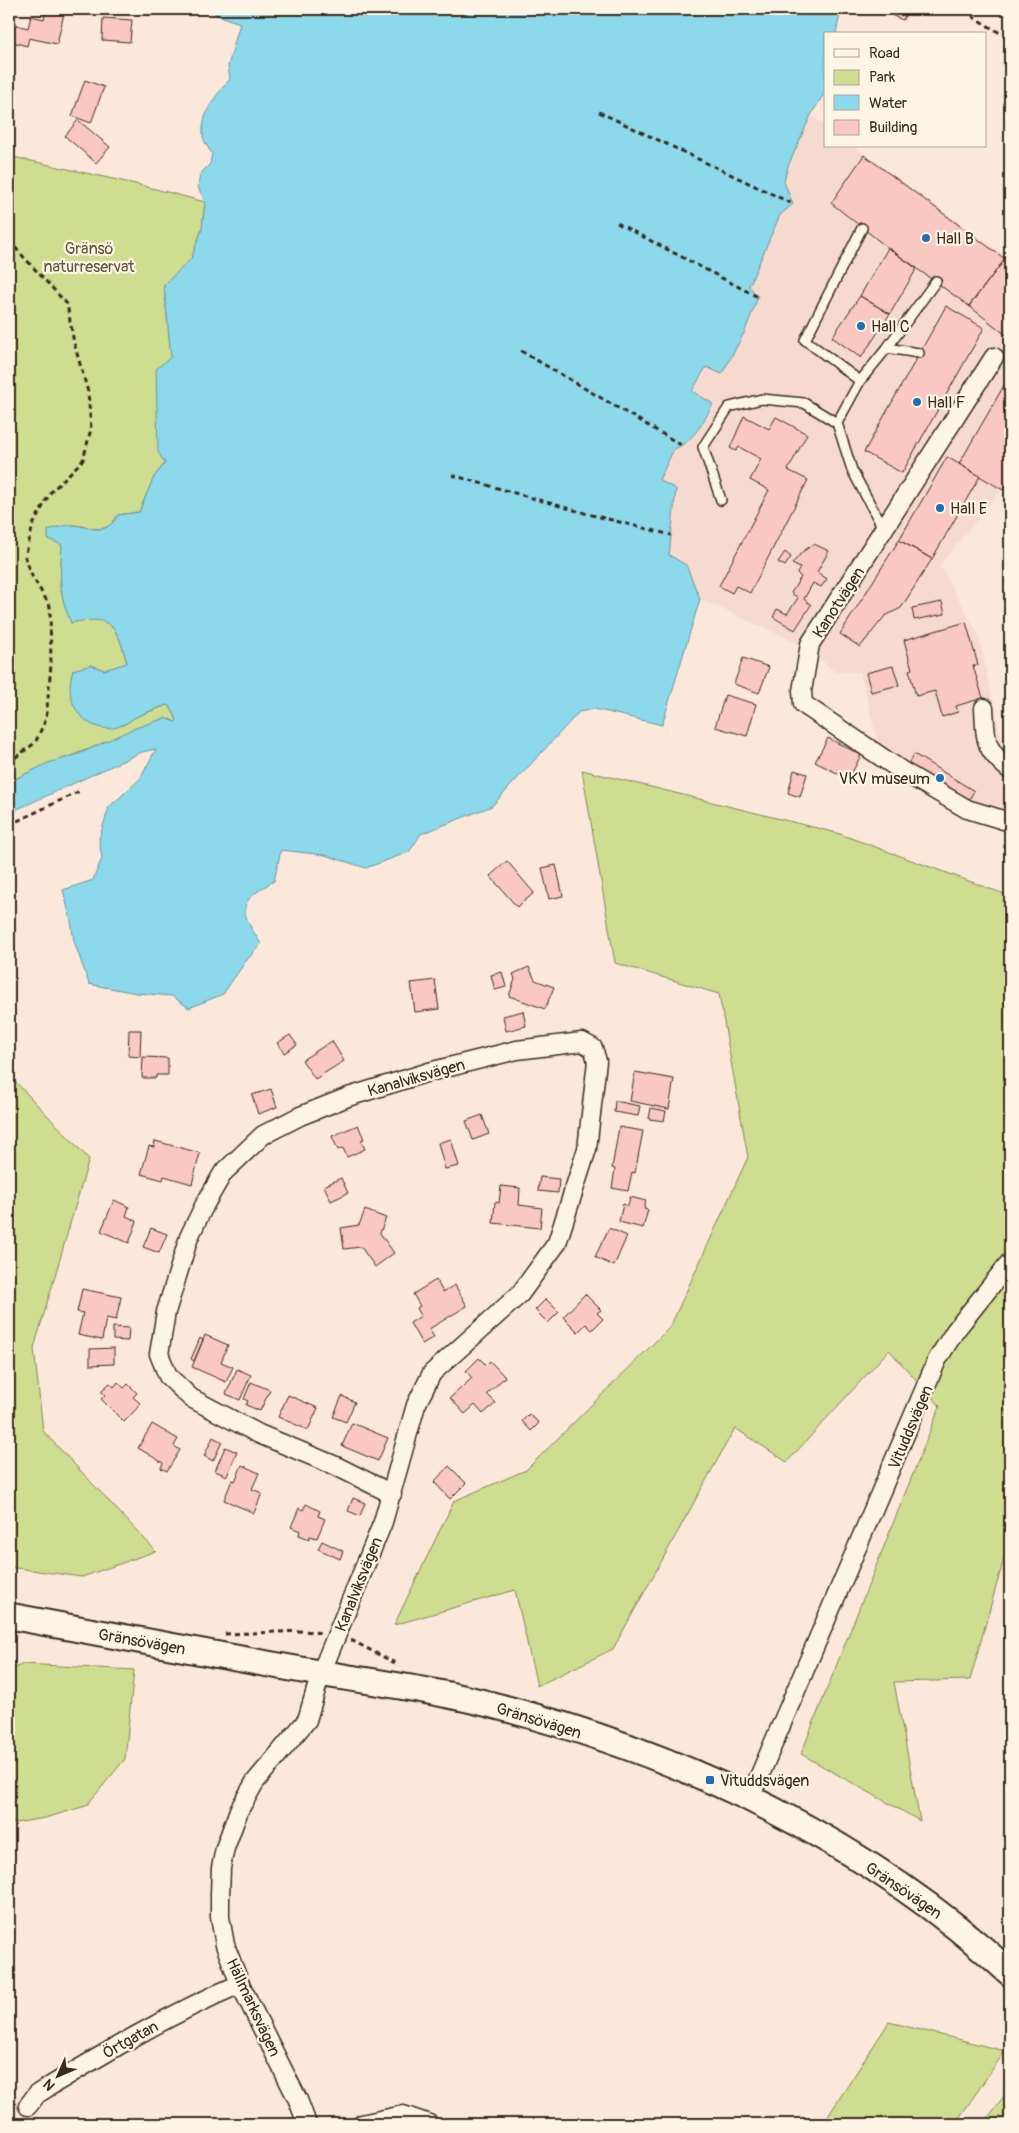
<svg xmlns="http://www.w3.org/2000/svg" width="1019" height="2133" font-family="Pangolin,sans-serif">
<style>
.built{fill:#f6dad0}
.green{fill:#cfdd91;stroke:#858458}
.water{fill:#8cd9eb;stroke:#6c9399}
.building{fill:#f9c8c3;stroke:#3b2a1e}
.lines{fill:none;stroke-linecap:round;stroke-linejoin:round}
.lane-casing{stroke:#3b2a1e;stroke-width:12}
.street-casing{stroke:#3b2a1e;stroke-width:21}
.secondary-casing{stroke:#3b2a1e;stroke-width:29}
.path{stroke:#3b2a1e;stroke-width:3;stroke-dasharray:5 4;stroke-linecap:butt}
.lane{stroke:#fcf5e5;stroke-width:9}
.street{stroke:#fcf5e5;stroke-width:18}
.secondary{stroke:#fcf5e5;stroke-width:25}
.poi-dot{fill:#1f6fb2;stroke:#fcf5e5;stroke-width:2}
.labels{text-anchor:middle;stroke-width:4.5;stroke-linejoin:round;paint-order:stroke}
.poi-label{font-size:16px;fill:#3b2a1e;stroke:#fcf5e5;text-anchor:start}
.park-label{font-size:16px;fill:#60573b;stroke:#fcf5e5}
.street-label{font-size:16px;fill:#3b2a1e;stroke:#fcf5e5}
</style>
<rect width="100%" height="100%" fill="#fbe8db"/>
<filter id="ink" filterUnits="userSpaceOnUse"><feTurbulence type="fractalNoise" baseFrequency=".02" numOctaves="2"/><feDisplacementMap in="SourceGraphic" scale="10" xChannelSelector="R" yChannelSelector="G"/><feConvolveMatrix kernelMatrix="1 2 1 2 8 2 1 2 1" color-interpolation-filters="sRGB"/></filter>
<g filter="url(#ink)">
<path class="built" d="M811 115 825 126V146H854L1010 260V479L940 565 978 634 1010 777V809L967 807 880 751 860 672H835L802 645 700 599 686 565 669 556 676 489 659 480 674 449 713 404 692 391 706 366 722 373 745 331 757 298 749 286 780 215 793 204 784 182 788 166Z"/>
<path class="green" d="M9 156 140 185 205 202 202 229 191 260 164 285 171 357 165 463 154 477 139 512 118 515C105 537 94 526 72 525 65 525 55 528 48 530L62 544 60 588 71 623C78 621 87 618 94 618 118 622 122 645 127 664L104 670 91 665 122 726 133 718 167 705 170 706 177 720 175 722 170 719C116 740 61 757 9 782Z
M582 770 837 833 1010 896V1537L970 1680 894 1682 920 1821 801 1754 940 1406 889 1350 787 1462 735 1428 613 1649 537 1686 515 1590 394 1625 454 1501 526 1470 670 1327 748 1157 719 994 615 963Z
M9 1075 89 1159 34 1348 43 1431 156 1551 82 1577 9 1567Z
M23 1664 134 1670 125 1759 86 1806 45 1818 9 1824V1671Z
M889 2022 1005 2051 955 2124H823Z
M1010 2088V2124H983Z"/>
<path class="water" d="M212 9H841L836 34H825V92L811 115 788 166 784 182 793 204 780 215 749 286 758 297 745 331 722 374 706 367 692 391 713 404C704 421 693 442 674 449L659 480 676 489 669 555 686 565 700 599 662 725 595 709 579 712 492 806 421 834 409 852 366 868 325 855 281 850 274 881C236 903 239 909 261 944L246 961 223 994 189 1008 172 996 136 993 89 984 74 941 71 921 63 890 93 880 102 858 99 839 109 807 140 779 156 749 142 752 9 813V782L48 763 79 754 130 730 165 718 175 722 177 720 170 706 167 705C156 709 144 713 134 718 131 720 128 723 124 724 107 734 87 726 77 711 68 698 69 683 73 670L91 665 104 670 127 663C117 626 112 614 71 623 58 593 60 576 62 545L48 539V530C56 528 64 525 72 525 94 527 105 537 118 515L139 512 154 477 165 463 158 452 156 369 171 357 164 285 191 259 202 229 205 202 198 187 200 174 210 164 212 154C209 149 204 142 203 136 201 112 216 96 230 79L228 66 240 23 216 15Z"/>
<path class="building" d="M46 9H65L57 44 29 38 27 46 9 41V23L28 28 31 16 44 19Z
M886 9H908L903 20 893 16 894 12Z
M103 18 132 20 130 42 102 40Z
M85 80 104 87 91 123 72 116Z
M78 120 110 147 96 163 65 136Z
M864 155 1005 259 969 306 888 248 831 203Z
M888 248 917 268 890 314 860 296Z
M1005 259 1010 263V338L969 306Z
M860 296 890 314 861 358 832 337Z
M946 306 984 328 902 473 864 452Z
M1010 375V477L1003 490 959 464Z
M744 416 769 429 776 417 807 434 788 470 808 480 750 593 736 586 732 593 719 586 769 490 750 480 761 459 739 447 736 451 730 448Z
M947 457 980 476 932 559 899 540Z
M899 540 932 559 901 608 885 616 860 647 840 634Z
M814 544 829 551 817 572 827 579 821 587 813 583 804 599 811 605 795 630 773 617 777 609 787 614 798 598 791 593 801 577 797 573 800 568 792 564 802 552Z
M785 552 791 557 785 566 778 562Z
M942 602 945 614 914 620 912 608Z
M966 622 978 665 973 666 983 698 956 706 958 712 942 717 935 691 916 696 909 670 912 669 904 640Z
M743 658 769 667 759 693 734 684Z
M893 666 899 685 871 692 866 673Z
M725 695 756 704 747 736 715 727Z
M828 738 861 755 849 779 815 762Z
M914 754 974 791 967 803 907 766Z
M794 770 807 774 800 797 788 793Z
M507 861 534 893 517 907 490 876Z
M556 865 563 896 549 899 542 868Z
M529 967 535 980 554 987 545 1009 509 996 515 979 513 974Z
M502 972 506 987 495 990 491 975Z
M435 980 439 1009 415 1012 411 983Z
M523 1011 526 1026 506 1031 503 1016Z
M129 1030H141L140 1057 128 1056Z
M290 1035 297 1045 284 1053 277 1043Z
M332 1041 344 1061 315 1079 302 1060Z
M143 1057 168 1058V1075H156V1078H142Z
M635 1072 674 1079 669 1109 630 1101Z
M271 1089 277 1107 258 1114 252 1095Z
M615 1101 640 1106 638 1116 614 1112Z
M651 1108 666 1111 664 1121 649 1119Z
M482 1115 489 1134 473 1140 466 1121Z
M358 1125 364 1139 361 1140 365 1149 347 1157 343 1148 338 1150 332 1136Z
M619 1127 643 1131 635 1173 632 1172 628 1191 612 1188 615 1169 612 1168Z
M451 1139 459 1166 445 1169 438 1143Z
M155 1141 200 1153 192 1184 164 1176 163 1180 141 1174 149 1146 154 1147Z
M540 1177 559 1179 558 1193 538 1191Z
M341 1178 348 1193 331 1201 324 1186Z
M501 1186 520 1188 519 1205 542 1208 540 1228 493 1223 495 1202 499 1203Z
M630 1197 646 1201 644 1209 648 1210 643 1228 619 1222 623 1204 628 1206Z
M114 1200 129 1207 126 1216 137 1221 129 1243 101 1231Z
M365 1210 386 1218 380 1233 394 1253 375 1267 361 1247 344 1249 341 1228 359 1225Z
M151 1228 167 1234 159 1253 143 1247Z
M609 1228 627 1236 614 1266 595 1257Z
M436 1280 443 1292 455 1285 467 1306 429 1329 434 1337 422 1344 410 1323 421 1316 417 1308 420 1306 413 1294Z
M82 1289 121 1297 116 1320 106 1318 102 1340 78 1335 83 1313 77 1312Z
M585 1294 601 1310 597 1313 603 1319 592 1330 586 1324 578 1332 563 1317Z
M546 1299 559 1312 548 1323 535 1310Z
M113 1327 129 1328 128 1341 113 1340Z
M205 1335 228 1345 221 1362 233 1367 226 1382 192 1367Z
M200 1338 203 1340 194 1361 191 1359Z
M114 1348V1364L90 1365V1349Z
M479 1358 486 1365 490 1361 505 1377 487 1394 496 1403 483 1414 475 1405 465 1414 450 1398 472 1378 466 1371Z
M237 1369 251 1375 240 1400 226 1394Z
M118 1382 124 1388 128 1384 137 1393 133 1397 141 1404 124 1422 101 1399 105 1395 101 1391 110 1383 114 1387Z
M251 1382 270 1390 260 1411 246 1405 248 1401 244 1399Z
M288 1395 318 1408 308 1430 278 1417Z
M342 1396 355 1402 346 1422 333 1417Z
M529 1414 539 1423 531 1431 522 1421Z
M352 1423 388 1438 378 1461 342 1446Z
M152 1424 178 1439 174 1446 180 1450 167 1471 161 1468 163 1463 138 1448Z
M213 1437 222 1442 213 1461 204 1456Z
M225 1447 237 1452 227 1476 215 1471Z
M242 1465 259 1473 252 1489 262 1493 254 1513 224 1500 232 1480 235 1481Z
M449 1466 466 1483 450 1499 434 1482Z
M353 1498 365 1503 360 1516 348 1511Z
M306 1504 320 1511 318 1516 325 1519 317 1538 310 1536 309 1539 299 1535 300 1531 291 1527 299 1508 303 1510Z
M322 1541 343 1551 340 1559 318 1549Z"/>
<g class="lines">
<g class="lane-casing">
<path id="lane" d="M862 228 805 340 860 381 837 423 852 470 884 530
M887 348 919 353
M860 381 887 348 936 281
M721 500 703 447 729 407 762 399 804 403 837 423"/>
</g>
<g class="street-casing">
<path id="street" d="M994 357 810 644 802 691 803 704 902 771 967 809 1010 822
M984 708C986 740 983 748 1010 770
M750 1798 937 1360 955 1331 1010 1262
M28 2106 37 2094C103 2054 169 2014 240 1984
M307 2124 298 2100 240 1984 225 1945 220 1917V1894L221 1868 225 1848 239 1810 255 1782 307 1720 321 1673 383 1522 416 1405 432 1373 520 1294 557 1243 587 1149 597 1061 593 1048 582 1042 517 1050 429 1072 348 1097 300 1116 263 1135 223 1173 205 1204 189 1237 166 1312 159 1354 168 1376 191 1398 259 1434 336 1466 392 1494
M362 2124 403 2115 429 2124"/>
</g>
<g class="secondary-casing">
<path id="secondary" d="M9 1616C112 1635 215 1655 319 1673 379 1683 441 1691 500 1707 686 1756 868 1842 1010 1973"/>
</g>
<path class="path" d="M966 9 975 18 1010 39
M599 112 793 204
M617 223 758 297
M9 241 67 304 74 343 88 392 91 429 83 460 50 493 33 525 25 557 32 576 50 606 51 665 46 719 35 743 9 762
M521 351 683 446
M452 475 588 514 671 535
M9 825 80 791
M225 1634 304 1631 322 1633
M351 1640 397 1664"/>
<use href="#lane" class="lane"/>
<use href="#street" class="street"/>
<use href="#secondary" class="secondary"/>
</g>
</g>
<g class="poi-dot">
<circle cx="926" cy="238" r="5"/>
<circle cx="861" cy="326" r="5"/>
<circle cx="917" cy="402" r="5"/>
<circle cx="940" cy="508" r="5"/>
<circle cx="940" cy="778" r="5"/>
<rect x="705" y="1775" width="10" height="10" rx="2.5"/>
</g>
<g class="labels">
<g class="poi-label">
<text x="936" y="244">Hall B</text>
<text x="871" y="332">Hall C</text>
<text x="927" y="408">Hall F</text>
<text x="950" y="514">Hall E</text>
<text x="930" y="784" text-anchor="end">VKV museum</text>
<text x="720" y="1786">Vituddsvägen</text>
</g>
<g class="park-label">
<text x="89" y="254">Gränsö<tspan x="89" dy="18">naturreservat</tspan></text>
</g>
<g class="street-label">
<text transform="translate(838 602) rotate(-57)" y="6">Kanotvägen</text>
<text transform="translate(416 1077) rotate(-16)" y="6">Kanalviksvägen</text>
<text transform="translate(910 1427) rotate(-67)" y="6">Vituddsvägen</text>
<text transform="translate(358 1584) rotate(-68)" y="6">Kanalviksvägen</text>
<text transform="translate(142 1641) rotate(10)" y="6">Gränsövägen</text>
<text transform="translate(539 1720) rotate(17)" y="6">Gränsövägen</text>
<text transform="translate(904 1890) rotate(34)" y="6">Gränsövägen</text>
<text transform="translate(254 2007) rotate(65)" y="6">Hällmarksvägen</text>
<text transform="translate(130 2039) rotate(-29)" y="6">Örtgatan</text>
</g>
</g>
<rect width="1019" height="2133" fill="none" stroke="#fcf5e5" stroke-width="30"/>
<rect x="15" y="15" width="989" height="2103" fill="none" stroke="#3b2a1e" stroke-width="2" filter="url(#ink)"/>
<rect x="824" y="32" width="162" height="115" fill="#fcf5e5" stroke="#afa495"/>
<rect x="834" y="49" width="25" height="8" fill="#fcf5e5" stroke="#afa495"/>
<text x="869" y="58" font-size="15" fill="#3b2a1e">Road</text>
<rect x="834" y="70" width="25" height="15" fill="#cfdd91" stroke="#afa495"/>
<text x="869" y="82" font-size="15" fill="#3b2a1e">Park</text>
<rect x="834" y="95" width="25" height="15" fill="#8cd9eb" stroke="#afa495"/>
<text x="869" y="108" font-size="15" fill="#3b2a1e">Water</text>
<rect x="834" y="120" width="25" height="15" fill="#f9c8c3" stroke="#afa495"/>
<text x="869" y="132" font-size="15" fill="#3b2a1e">Building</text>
<g transform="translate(58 2076) rotate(225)" stroke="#fcf5e5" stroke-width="4" paint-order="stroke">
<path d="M0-4L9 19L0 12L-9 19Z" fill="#3b2a1e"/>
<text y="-8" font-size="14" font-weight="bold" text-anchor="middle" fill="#3b2a1e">N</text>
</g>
</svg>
